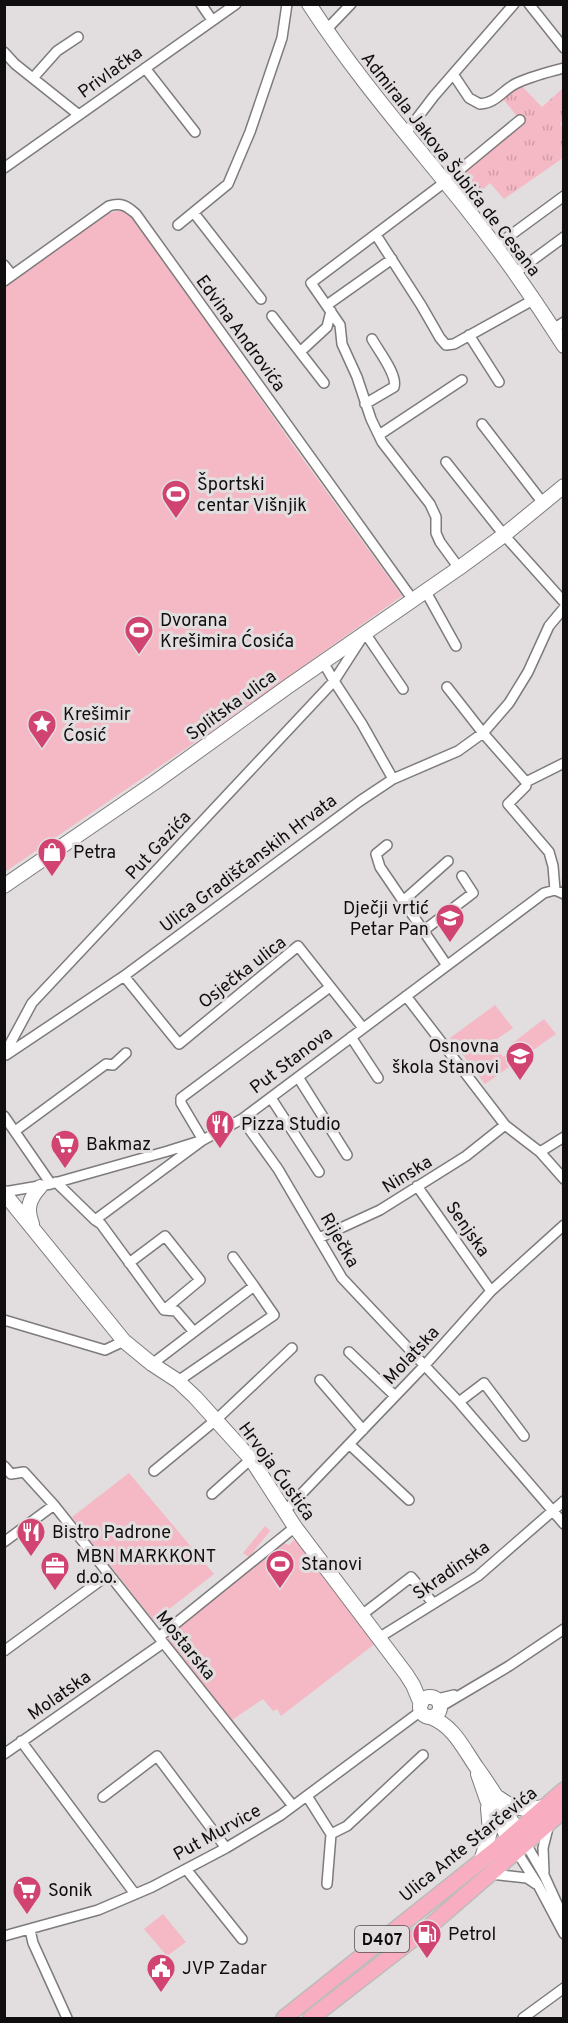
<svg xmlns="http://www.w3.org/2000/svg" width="568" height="2023" font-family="Overpass,sans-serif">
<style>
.grass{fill:url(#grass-tufts)}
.garden{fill:#f4b9c5}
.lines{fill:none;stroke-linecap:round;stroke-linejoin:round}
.street-casing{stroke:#7e7b7b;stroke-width:12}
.secondary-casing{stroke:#7e7b7b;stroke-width:16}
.primary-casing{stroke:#bcbcbc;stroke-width:18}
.street{stroke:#fff;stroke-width:9}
.secondary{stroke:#fff;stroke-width:14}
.primary{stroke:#f8adc1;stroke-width:15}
.labels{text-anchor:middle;stroke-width:6;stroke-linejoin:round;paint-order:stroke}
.shield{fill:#e2dedf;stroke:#4f4c4d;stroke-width:1.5}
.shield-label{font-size:16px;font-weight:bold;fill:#100e0f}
.street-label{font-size:18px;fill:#100e0f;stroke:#e2dedf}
.poi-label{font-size:18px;fill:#100e0f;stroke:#e2dedf;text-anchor:start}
</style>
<defs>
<pattern id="grass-tufts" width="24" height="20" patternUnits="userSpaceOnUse" patternTransform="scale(1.5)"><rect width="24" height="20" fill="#f4b9c5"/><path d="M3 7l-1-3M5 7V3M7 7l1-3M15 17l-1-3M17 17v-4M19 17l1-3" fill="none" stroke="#d09ea8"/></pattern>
</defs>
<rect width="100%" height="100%" fill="#e2dedf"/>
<path class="grass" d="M518 82 542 107 563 88V121L560 124 563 128V158L504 199 490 183 464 206 445 182 519 119 500 95Z"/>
<path class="garden" d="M117 211H125L132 215 292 444 402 596 207 734 5 872V287L107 214Z
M495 1005 513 1028 493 1042 503 1057 513 1050 510 1045 544 1019 556 1034 485 1084 450 1038Z
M129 1473 214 1574 154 1621 72 1517Z
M265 1526 270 1531 249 1557 243 1553Z
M296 1538 376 1643 281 1716 277 1709 273 1711 263 1699 232 1720 166 1636 284 1543 289 1545Z
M163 1914 186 1942 167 1956 144 1929Z"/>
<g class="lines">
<g class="street-casing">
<path id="street" d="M201 4 212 20
M529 4 564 48
M326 30 351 4
M4 52 15 64 79 115
M145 68 195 132
M453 74 469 98 480 104C497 103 502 90 517 83 532 76 548 72 564 68
M33 78 57 51 78 37
M405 134 434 96 514 4
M4 168 236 4
M194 213 261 299
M178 225 228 184 250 132 282 38 287 4
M376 235 421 305 440 338 446 345 454 344 533 300
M496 246 564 196
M4 265 12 275
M515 273 564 237
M4 281 109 206C121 202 127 206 136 214L413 600
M327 305 392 259
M272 316 324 383
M553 329 564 322
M469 335 499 382
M300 352 327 327 331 311
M365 404 394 387C398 375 378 350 372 339
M482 424 543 503
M379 435 462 380
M446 462 504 535 564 602
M459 568 440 542 436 533V517L430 504 382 442 371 419 357 377 342 344 340 325 311 283 445 182 520 120
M426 592 456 646
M447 687 483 733 509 703 528 672 549 626 564 608
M403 689 365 633 334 681 362 724 393 779 458 751 483 733 526 782
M526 782V786L508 804 549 852 553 866 555 890
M526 782 564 763
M387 845 376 854 380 867 446 964
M403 901 448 861
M423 931 473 893 462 876
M124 976 179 1044 298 946 363 1028
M406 996 505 1125 540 1152 564 1179
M351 1037 378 1078
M4 1055 32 1003 334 681 323 662
M6 1055 124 976 360 801 393 779
M298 1077 347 1155
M271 1098 319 1172
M4 1116 51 1184
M242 1119 278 1169 342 1278 459 1402 564 1524
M15 1131 106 1064 113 1065 126 1053
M540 1152 564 1137
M56 1182 95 1220 101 1224 164 1310 176 1311 194 1332
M417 1186 491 1291
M4 1192 51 1184 168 1151 203 1140 242 1119 544 893 555 890 564 894
M95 1220 203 1140 181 1103V1098L330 987
M319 1238 380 1210 466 1156 505 1125
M233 1257 254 1286
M129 1263 165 1236 200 1280 164 1310
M4 1320 105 1350 124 1341
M349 1352 395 1396
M152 1364 254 1286 274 1315 178 1381
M320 1380 363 1430
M459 1402 484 1383 524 1436
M349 1444 409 1500
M4 1466 11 1474 24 1472 54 1505 293 1806
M154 1471 217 1419 292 1348
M212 1494 251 1459
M285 1511 425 1365 491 1291 564 1225
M4 1542 54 1505
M363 1614 411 1577 433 1603
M159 1637 295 1527
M380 1637 478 1576 564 1501
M4 1651 108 1575
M437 1699 454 1695
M440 1707 509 1666 564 1629
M21 1741 135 1894
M4 1754 163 1643
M307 1796 331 1834 327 1884
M103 1797 157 1756 226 1848
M331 1834 347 1826 423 1755
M526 1844 544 1875 564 1919
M517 1852 538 1885 564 1934
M186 1869 242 1939
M544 1872 543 1848 549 1824
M491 1874 527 1878 536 1884
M30 1930 33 1943 67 2018
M4 1936 98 1910 152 1887 226 1848 281 1815 421 1711
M523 2018 564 1988"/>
</g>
<g class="secondary-casing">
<path id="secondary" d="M309 4C355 75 410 138 463 204 499 249 533 297 564 346
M4 886 154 783 290 685 459 568 504 535 564 486
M4 1193 124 1341 152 1364 178 1381 195 1397 251 1459 295 1527 406 1674 413 1685 421 1704
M32 1224C26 1209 29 1199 40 1187
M420 1707a10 10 0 1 1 20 0a10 10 0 1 1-20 0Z
M430 1717C454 1726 463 1748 477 1768 494 1791 508 1816 523 1840
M478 1774 487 1800 514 1848
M499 1798C515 1810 525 1810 544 1807
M481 1861 490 1832 488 1808"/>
</g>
<g class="primary-casing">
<path id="primary" d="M284 2018 500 1846 564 1790
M311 2018 431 1925 564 1810"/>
</g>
<use href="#street" class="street"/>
<use href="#secondary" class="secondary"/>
<use href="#primary" class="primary"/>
</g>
<defs>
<g id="stadium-pin" transform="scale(1.5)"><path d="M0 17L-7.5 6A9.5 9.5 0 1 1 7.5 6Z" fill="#d14370" stroke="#e2dedf"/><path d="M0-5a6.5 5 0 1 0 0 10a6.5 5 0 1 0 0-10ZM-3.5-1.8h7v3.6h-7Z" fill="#fff"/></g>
<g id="sight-pin" transform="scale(1.5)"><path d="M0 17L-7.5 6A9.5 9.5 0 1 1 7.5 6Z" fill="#d14370" stroke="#e2dedf"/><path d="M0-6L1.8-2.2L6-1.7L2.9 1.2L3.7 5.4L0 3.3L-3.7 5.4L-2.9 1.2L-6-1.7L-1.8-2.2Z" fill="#fff"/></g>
<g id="shop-pin" transform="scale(1.5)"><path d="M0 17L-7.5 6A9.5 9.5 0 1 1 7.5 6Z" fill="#d14370" stroke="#e2dedf"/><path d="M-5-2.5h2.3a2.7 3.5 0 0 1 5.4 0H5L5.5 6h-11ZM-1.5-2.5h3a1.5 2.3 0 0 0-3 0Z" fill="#fff"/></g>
<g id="school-pin" transform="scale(1.5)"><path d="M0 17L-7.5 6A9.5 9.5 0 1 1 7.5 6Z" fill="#d14370" stroke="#e2dedf"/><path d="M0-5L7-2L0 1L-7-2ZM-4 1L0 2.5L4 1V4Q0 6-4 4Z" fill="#fff"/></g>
<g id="restaurant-pin" transform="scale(1.5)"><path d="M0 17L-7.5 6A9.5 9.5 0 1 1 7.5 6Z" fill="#d14370" stroke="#e2dedf"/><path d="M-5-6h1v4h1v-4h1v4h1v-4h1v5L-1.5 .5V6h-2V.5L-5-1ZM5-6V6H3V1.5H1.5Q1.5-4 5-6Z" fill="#fff"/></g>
<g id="supermarket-pin" transform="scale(1.5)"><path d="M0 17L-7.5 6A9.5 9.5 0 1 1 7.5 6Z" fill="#d14370" stroke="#e2dedf"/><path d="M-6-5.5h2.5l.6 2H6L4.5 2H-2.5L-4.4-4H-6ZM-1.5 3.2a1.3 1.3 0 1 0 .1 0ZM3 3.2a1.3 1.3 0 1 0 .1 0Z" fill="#fff"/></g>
<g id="office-pin" transform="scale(1.5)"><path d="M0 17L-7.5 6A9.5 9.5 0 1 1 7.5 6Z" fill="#d14370" stroke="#e2dedf"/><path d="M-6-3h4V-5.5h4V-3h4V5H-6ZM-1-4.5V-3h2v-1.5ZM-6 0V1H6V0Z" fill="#fff"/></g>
<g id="fuel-pin" transform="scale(1.5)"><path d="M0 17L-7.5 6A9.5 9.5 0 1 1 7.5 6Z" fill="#d14370" stroke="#e2dedf"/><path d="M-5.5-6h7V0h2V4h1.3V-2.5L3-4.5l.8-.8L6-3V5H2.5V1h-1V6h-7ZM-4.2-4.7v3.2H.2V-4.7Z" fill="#fff"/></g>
<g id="civic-pin" transform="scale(1.5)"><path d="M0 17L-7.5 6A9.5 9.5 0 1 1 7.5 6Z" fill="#d14370" stroke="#e2dedf"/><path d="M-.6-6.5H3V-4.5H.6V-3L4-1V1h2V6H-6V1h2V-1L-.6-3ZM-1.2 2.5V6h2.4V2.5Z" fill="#fff"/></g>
</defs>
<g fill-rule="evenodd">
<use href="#stadium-pin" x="176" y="494"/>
<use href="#stadium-pin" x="139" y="630"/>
<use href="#sight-pin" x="42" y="724"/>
<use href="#shop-pin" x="52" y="852"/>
<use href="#school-pin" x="450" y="918"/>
<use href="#school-pin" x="520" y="1056"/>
<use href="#restaurant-pin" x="220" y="1124"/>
<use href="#supermarket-pin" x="65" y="1144"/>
<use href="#restaurant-pin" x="31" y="1532"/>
<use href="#stadium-pin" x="280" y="1564"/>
<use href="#office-pin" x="55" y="1566"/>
<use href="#supermarket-pin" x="27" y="1890"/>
<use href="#fuel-pin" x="427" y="1934"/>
<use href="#civic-pin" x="161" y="1968"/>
</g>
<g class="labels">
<rect class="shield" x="355" y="1926" width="54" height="26" rx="4.5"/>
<g class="shield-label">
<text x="382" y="1945">D407</text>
</g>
<g class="street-label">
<text transform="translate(110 72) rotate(-36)" y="6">Privlačka</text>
<text transform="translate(451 164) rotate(52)" y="6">Admirala Jakova Šubića de Cesana</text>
<text transform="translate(241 333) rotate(54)" y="6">Edvina Androvića</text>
<text transform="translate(231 705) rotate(-36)" y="6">Splitska ulica</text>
<text transform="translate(158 845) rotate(-47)" y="6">Put Gazića</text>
<text transform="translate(248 863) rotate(-37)" y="6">Ulica Gradiščanskih Hrvata</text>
<text transform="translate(242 972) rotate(-38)" y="6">Osječka ulica</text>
<text transform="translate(291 1060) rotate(-37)" y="6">Put Stanova</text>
<text transform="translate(407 1174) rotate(-32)" y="6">Ninska</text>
<text transform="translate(468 1229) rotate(55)" y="6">Senjska</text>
<text transform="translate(340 1240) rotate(60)" y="6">Riječka</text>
<text transform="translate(411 1355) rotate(-47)" y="6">Molatska</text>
<text transform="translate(277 1471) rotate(54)" y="6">Hrvoja Ćustića</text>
<text transform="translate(451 1570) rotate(-35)" y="6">Skradinska</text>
<text transform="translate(186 1645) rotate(51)" y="6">Mostarska</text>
<text transform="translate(59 1695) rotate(-35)" y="6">Molatska</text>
<text transform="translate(217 1832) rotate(-29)" y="6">Put Murvice</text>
<text transform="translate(468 1844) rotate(-39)" y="6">Ulica Ante Starčevića</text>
</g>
<g class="poi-label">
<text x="197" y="490">Športski<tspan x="197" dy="21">centar Višnjik</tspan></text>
<text x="160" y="626">Dvorana<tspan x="160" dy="21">Krešimira Ćosića</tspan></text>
<text x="63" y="720">Krešimir<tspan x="63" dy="21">Ćosić</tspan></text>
<text x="73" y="858">Petra</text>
<text x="429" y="914" text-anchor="end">Dječji vrtić<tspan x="429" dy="21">Petar Pan</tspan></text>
<text x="499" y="1052" text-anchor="end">Osnovna<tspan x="499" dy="21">škola Stanovi</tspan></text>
<text x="241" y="1130">Pizza Studio</text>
<text x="86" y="1150">Bakmaz</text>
<text x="52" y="1538">Bistro Padrone</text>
<text x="76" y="1562">MBN MARKKONT<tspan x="76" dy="21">d.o.o.</tspan></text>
<text x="301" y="1570">Stanovi</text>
<text x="48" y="1896">Sonik</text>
<text x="448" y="1940">Petrol</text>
<text x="182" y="1974">JVP Zadar</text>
</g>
</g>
<rect width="568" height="2023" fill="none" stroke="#100e0f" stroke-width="12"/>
</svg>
